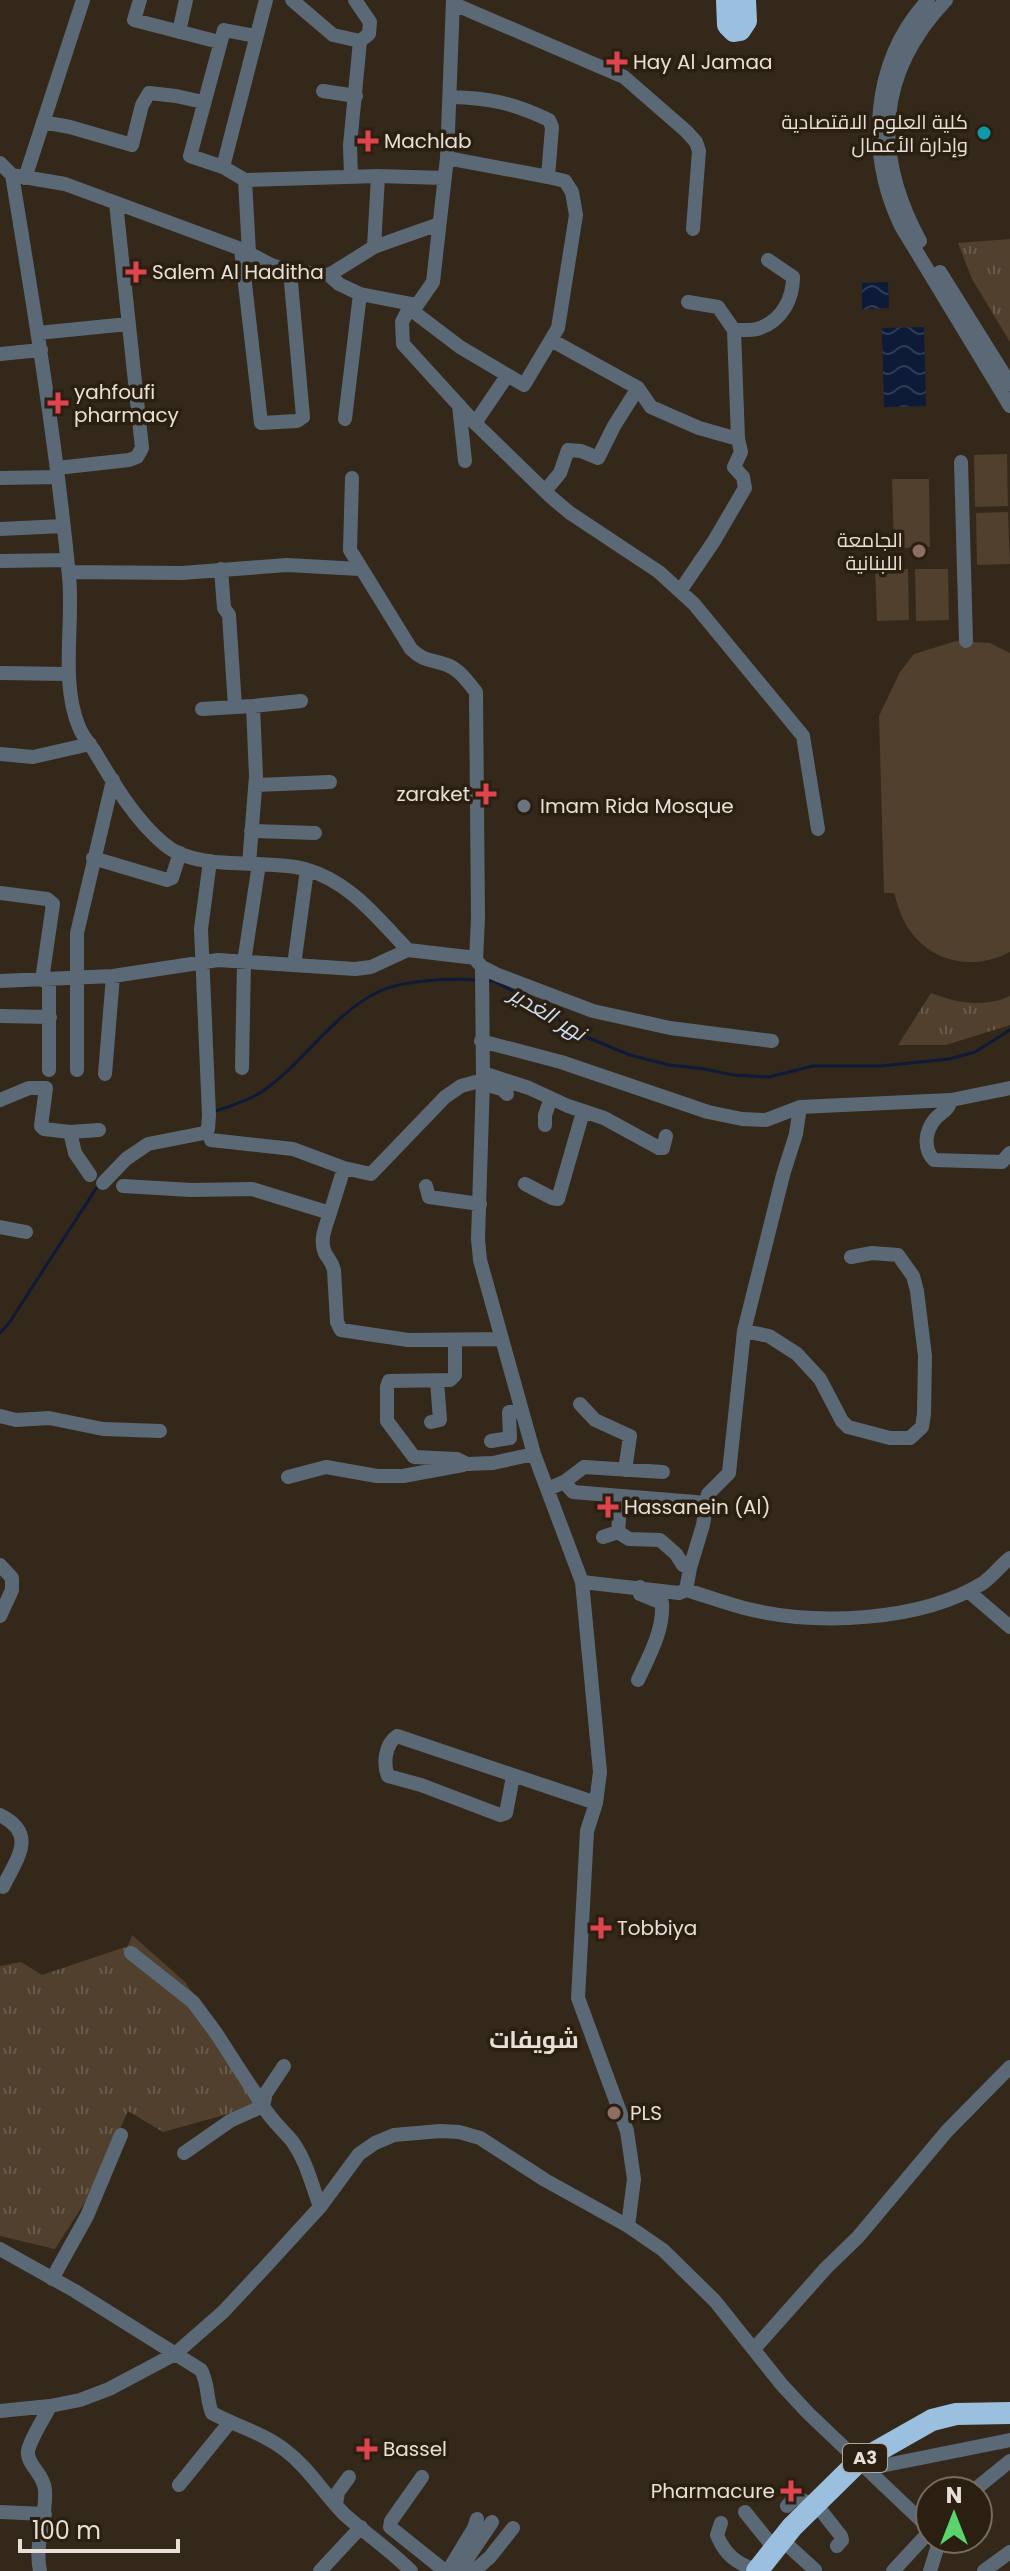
<svg xmlns="http://www.w3.org/2000/svg" width="1010" height="2571" font-family="Poppins,Cairo,sans-serif">
<style>
.grass{fill:url(#grass-tufts)}
.garden{fill:#50402d}
.water{fill:url(#water-waves)}
.lines{fill:none;stroke-linecap:round;stroke-linejoin:round}
.stream{stroke:#0d1a38;stroke-width:3}
.minor{stroke:#5b6976;stroke-width:14}
.highway{stroke:#9bbfdf;stroke-width:22}
.health-dot{fill:#e0444e;stroke:#2a1f10;stroke-width:3}
.culture-dot{fill:#0f9aa8;stroke:#2a1f10;stroke-width:3}
.education-dot{fill:#8d6e63;stroke:#2a1f10;stroke-width:3}
.worship-dot{fill:#6b7280;stroke:#2a1f10;stroke-width:3}
.labels{text-anchor:middle;stroke-width:7;stroke-linejoin:round;paint-order:stroke}
.shield{fill:#2a1f10;stroke:#afa69b;stroke-width:2}
.shield-label{font-size:18px;font-weight:bold;fill:#e8e0d7}
.poi-label{font-size:20px;fill:#e8e0d7;stroke:#2a1f10;text-anchor:start}
.water-label{font-size:22px;font-style:italic;fill:#cfdbf3;stroke:#2a1f10}
.quarter-label{font-size:24px;font-weight:bold;fill:#e8e0d7;stroke:#2a1f10}
</style>
<defs>
<pattern id="grass-tufts" width="24" height="20" patternUnits="userSpaceOnUse" patternTransform="scale(2)"><rect width="24" height="20" fill="#50402d"/><path d="M3 7l-1-3M5 7V3M7 7l1-3M15 17l-1-3M17 17v-4M19 17l1-3" fill="none" stroke="#695b4b"/></pattern>
<pattern id="water-waves" width="16" height="10" patternUnits="userSpaceOnUse" patternTransform="scale(2)"><rect width="16" height="10" fill="#0d1a38"/><path d="M0 5q4-4 8 0t8 0" fill="none" stroke="#303b54"/></pattern>
</defs>
<rect width="100%" height="100%" fill="#34281a"/>
<path class="grass" d="M1010 239V342L972 279 958 243Z
M931 993C956 1003 985 1008 1010 996V1025L946 1045H898Z
M132 1935 185 1982 271 2102 163 2132 128 2111 94 2188 55 2249 0 2236V1966L21 1962 42 1975 128 1946Z"/>
<path class="garden" d="M1007 454 1008 506 975 507 974 455Z
M892 479H929L930 547 894 548Z
M1008 512 1010 564 977 565 976 513Z
M875 569H908L909 620 877 621Z
M915 569H948L949 620 916 621Z
M956 641 990 643 1010 653V952C972 972 927 962 905 923 900 914 897 903 894 893H884L879 716 900 672 914 654Z"/>
<path class="water" d="M888 282 889 308 862 309V283Z
M924 327 926 406 884 407 882 328Z"/>
<g class="lines">
<path class="stream" d="M485 981H494L537 1004 555 1016 569 1030 630 1055 669 1065 705 1069 733 1075 769 1077 813 1066H881L949 1059 975 1052 1010 1030
M212 1112C229 1107 248 1101 263 1091 305 1062 333 1013 380 991 405 980 450 978 477 980
M0 1333 9 1323 99 1184"/>
<path class="minor" d="M140 0 134 20 219 42
M266 0 223 167 245 180 378 176 444 178
M292 0 333 35 360 41 369 34 370 22 355 0
M453 0 447 158 433 282 417 305 407 312 402 322 403 344 475 423 551 497 570 513 659 572 694 604 803 736 818 829
M928 0C871 62 866 153 901 226L1010 406
M454 4 624 77 686 131 696 142 699 151 693 229
M179 32 186 0
M323 91 356 96
M451 97C490 98 513 103 549 120L552 127 548 177
M43 122 70 127 132 145 142 105 149 93 176 96 203 102
M0 163 12 175 65 184 241 249 271 265 290 271 329 275 339 284 360 294 417 305
M223 167 190 156 224 30 255 36
M12 175C34 308 56 442 69 576 74 623 60 682 79 727 82 736 90 744 95 752 114 784 135 820 164 844 198 873 264 858 305 869 351 882 377 918 408 950L476 958
M351 177 350 145 360 41
M25 178 83 0
M245 180 249 253
M920 241C873 154 876 74 946 0
M374 247 378 176
M241 249 261 423 297 421 303 417 290 271
M940 272 1010 384
M329 275 374 247 439 224
M410 309 460 347 524 385 558 328 576 215 572 192 565 181 548 177 447 158
M734 330C742 330 753 331 760 328 782 320 793 299 793 277L768 260
M38 333 128 324
M551 340 638 388 651 407 699 428 738 439 734 330 718 307 688 302
M0 354 41 350
M459 405 465 461
M345 419 360 294
M475 423 507 376
M961 462 966 641
M57 468 129 460 137 457 142 448 116 203
M0 478 58 477
M352 478 350 550 411 649C424 662 432 659 447 665 459 669 468 682 476 692L478 918 476 960 482 967 498 975 593 1011 670 1028 772 1041
M545 491 560 473 568 450 581 451 598 458 614 426 638 388
M0 529 63 526
M0 561 67 560
M221 569 224 608 229 615 235 707
M69 572 182 573 287 565 360 569
M680 591 714 541 745 488 743 477 734 467 741 452 738 439
M0 673 69 674
M253 706 301 701
M202 709 253 706 256 776 249 864
M0 754 33 757 90 744
M256 785 330 782
M251 831 315 833
M93 858 167 880 172 878 180 853
M0 893 47 899 53 904 42 980
M294 965 307 870
M482 967 483 1080 478 1239 480 1260 534 1454 582 1582 600 1772 596 1803 587 1831 578 1998 627 2131 634 2179 628 2226 663 2250 715 2301 782 2385 808 2413 930 2529
M49 980V1070
M0 981 113 976 218 960 355 969 371 967 408 950
M0 1016 50 1017
M481 1041 561 1062 708 1112 742 1119 766 1120 800 1107 951 1100 1010 1088
M242 1068 244 962 259 864
M77 1070V933L113 780
M483 1073 529 1088 568 1106 604 1118 659 1148H663L666 1136
M105 1074 113 976
M483 1084 502 1089 507 1094
M0 1100 29 1088H46L41 1126 44 1129 70 1132 75 1153 90 1175
M951 1100C948 1111 943 1111 935 1119 925 1131 923 1149 934 1160L1002 1162 1010 1153
M545 1125V1115L551 1098
M70 1132 99 1130
M211 1140 293 1149 344 1168 371 1174 445 1097 461 1086 483 1080
M103 1183 126 1159 148 1144 204 1133 208 1129 209 1115 201 929 210 861
M525 1184 552 1198 558 1199 583 1112
M123 1186 191 1190 252 1189 330 1213 344 1168
M426 1186 429 1197 480 1204
M330 1213C326 1226 319 1240 325 1253 328 1259 332 1261 334 1270L337 1322 341 1330 408 1340 502 1339
M0 1227 26 1232
M744 1331 769 1336 797 1354 820 1379 842 1421 848 1427 890 1438H910L922 1427 924 1414 925 1356 917 1291 913 1276 898 1255 872 1253 851 1257
M455 1341V1375L450 1380 389 1381 387 1387V1421L414 1457 457 1459 467 1464 493 1463 534 1454
M580 1404 595 1420 630 1436 625 1470
M0 1416 16 1420 49 1418 103 1429 160 1431
M431 1422 440 1420 437 1381
M491 1441 510 1438 509 1412 522 1411
M288 1477 326 1467 377 1476H403L463 1465
M564 1482 584 1467 663 1472
M548 1489 564 1482 573 1492 707 1503
M618 1532 629 1539 660 1540 676 1554 683 1565 690 1568
M603 1537 618 1532 621 1496
M0 1565 12 1578V1590L0 1616
M582 1582 679 1593 686 1590C706 1596 725 1603 744 1608 815 1626 920 1622 983 1583 993 1576 1000 1566 1010 1558
M686 1590 690 1568 703 1525 708 1494 729 1473 744 1331 783 1175 796 1134 800 1107
M968 1591 1010 1627
M638 1680C649 1656 664 1630 662 1603L640 1594V1587
M513 1777 506 1813 500 1815 421 1785 388 1776C383 1764 385 1744 397 1736L596 1803
M0 1815C38 1834 17 1858 3 1887
M131 1953 193 2002 216 2033 263 2106
M263 2106 266 2093 284 2066
M184 2153 230 2121 263 2106C271 2120 282 2129 292 2141 306 2160 312 2185 320 2207
M0 2249 75 2291 201 2370C209 2384 206 2399 212 2413 236 2426 263 2433 285 2450 309 2468 323 2493 344 2514 366 2534 390 2550 411 2571
M52 2279 87 2216 121 2135
M754 2349 826 2268 858 2237 947 2131 1010 2067
M0 2411 50 2406 80 2400 109 2389 175 2354 223 2312 267 2265 320 2207 359 2154 375 2143 394 2135 440 2131 459 2132 480 2138 545 2180 628 2226
M862 2463 876 2467 1010 2440
M422 2477 391 2521 390 2527 445 2571
M179 2485 230 2422
M973 2491 1010 2461
M815 2503 841 2536 842 2540 837 2546
M336 2504 338 2492 349 2477
M787 2506 796 2497 813 2505
M0 2512 45 2514
M745 2512 774 2548
M721 2523 717 2535C725 2555 737 2564 757 2570
M781 2539 815 2570
M40 2571C34 2543 47 2518 45 2490 44 2474 26 2464 28 2451 31 2437 44 2419 50 2406
M320 2571 361 2527
M448 2571 474 2528 477 2519
M459 2571 492 2522
M474 2571 490 2557 513 2528
M893 2571 930 2531
M930 2571 940 2539
M984 2571 1010 2552"/>
<path class="highway" d="M727 0 728 25 734 31 740 30 746 21 745 0
M757 2571 792 2527 858 2462 932 2420 956 2414 1010 2413"/>
</g>
<g class="health-dot">
<path d="M613 50h8v8h8v8h-8v8h-8v-8h-8v-8h8z"/>
<path d="M364 129h8v8h8v8h-8v8h-8v-8h-8v-8h8z"/>
<path d="M132 260h8v8h8v8h-8v8h-8v-8h-8v-8h8z"/>
<path d="M54 391h8v8h8v8h-8v8h-8v-8h-8v-8h8z"/>
<path d="M482 782h8v8h8v8h-8v8h-8v-8h-8v-8h8z"/>
<path d="M604 1495h8v8h8v8h-8v8h-8v-8h-8v-8h8z"/>
<path d="M597 1916h8v8h8v8h-8v8h-8v-8h-8v-8h8z"/>
<path d="M363 2437h8v8h8v8h-8v8h-8v-8h-8v-8h8z"/>
<path d="M787 2479h8v8h8v8h-8v8h-8v-8h-8v-8h8z"/>
</g>
<circle class="culture-dot" cx="984" cy="133" r="8"/>
<g class="education-dot">
<circle cx="919" cy="551" r="8"/>
<circle cx="614" cy="2113" r="8"/>
</g>
<circle class="worship-dot" cx="524" cy="806" r="8"/>
<g class="labels">
<rect class="shield" x="843" y="2444" width="44" height="28" rx="6"/>
<g class="shield-label">
<text x="865" y="2464">A3</text>
</g>
<g class="poi-label">
<text x="633" y="69">Hay Al Jamaa</text>
<text x="968" y="129" text-anchor="end">كلية العلوم الاقتصادية<tspan x="968" dy="23">وإدارة الأعمال</tspan></text>
<text x="384" y="148">Machlab</text>
<text x="152" y="279">Salem Al Haditha</text>
<text x="74" y="399">yahfoufi<tspan x="74" dy="23">pharmacy</tspan></text>
<text x="903" y="547" text-anchor="end">الجامعة<tspan x="903" dy="23">اللبنانية</tspan></text>
<text x="470" y="801" text-anchor="end">zaraket</text>
<text x="540" y="813">Imam Rida Mosque</text>
<text x="624" y="1514">Hassanein (Al)</text>
<text x="617" y="1935">Tobbiya</text>
<text x="630" y="2120">PLS</text>
<text x="383" y="2456">Bassel</text>
<text x="775" y="2498" text-anchor="end">Pharmacure</text>
</g>
<g class="water-label">
<text transform="translate(548 1013) rotate(31)" y="8">نهر الغدير</text>
</g>
<g class="quarter-label">
<text x="534" y="2048">شويفات</text>
</g>
</g>
<g transform="translate(954 2515)"><circle r="38" fill="#2a1f10" stroke="#766c60" stroke-width="2"/>
<path d="M0-6L14 30L0 20L-14 30Z" fill="#5ad56e"/>
<text y="-12" font-size="22" font-weight="bold" text-anchor="middle" fill="#e8e0d7">N</text>
</g>
<path d="M20 2539v12h158v-12" fill="none" stroke="#e8e0d7" stroke-width="4"/>
<text x="32" y="2539" font-size="24" fill="#e8e0d7" stroke="#2a1f10" stroke-width="6" paint-order="stroke">100 m</text>
</svg>
